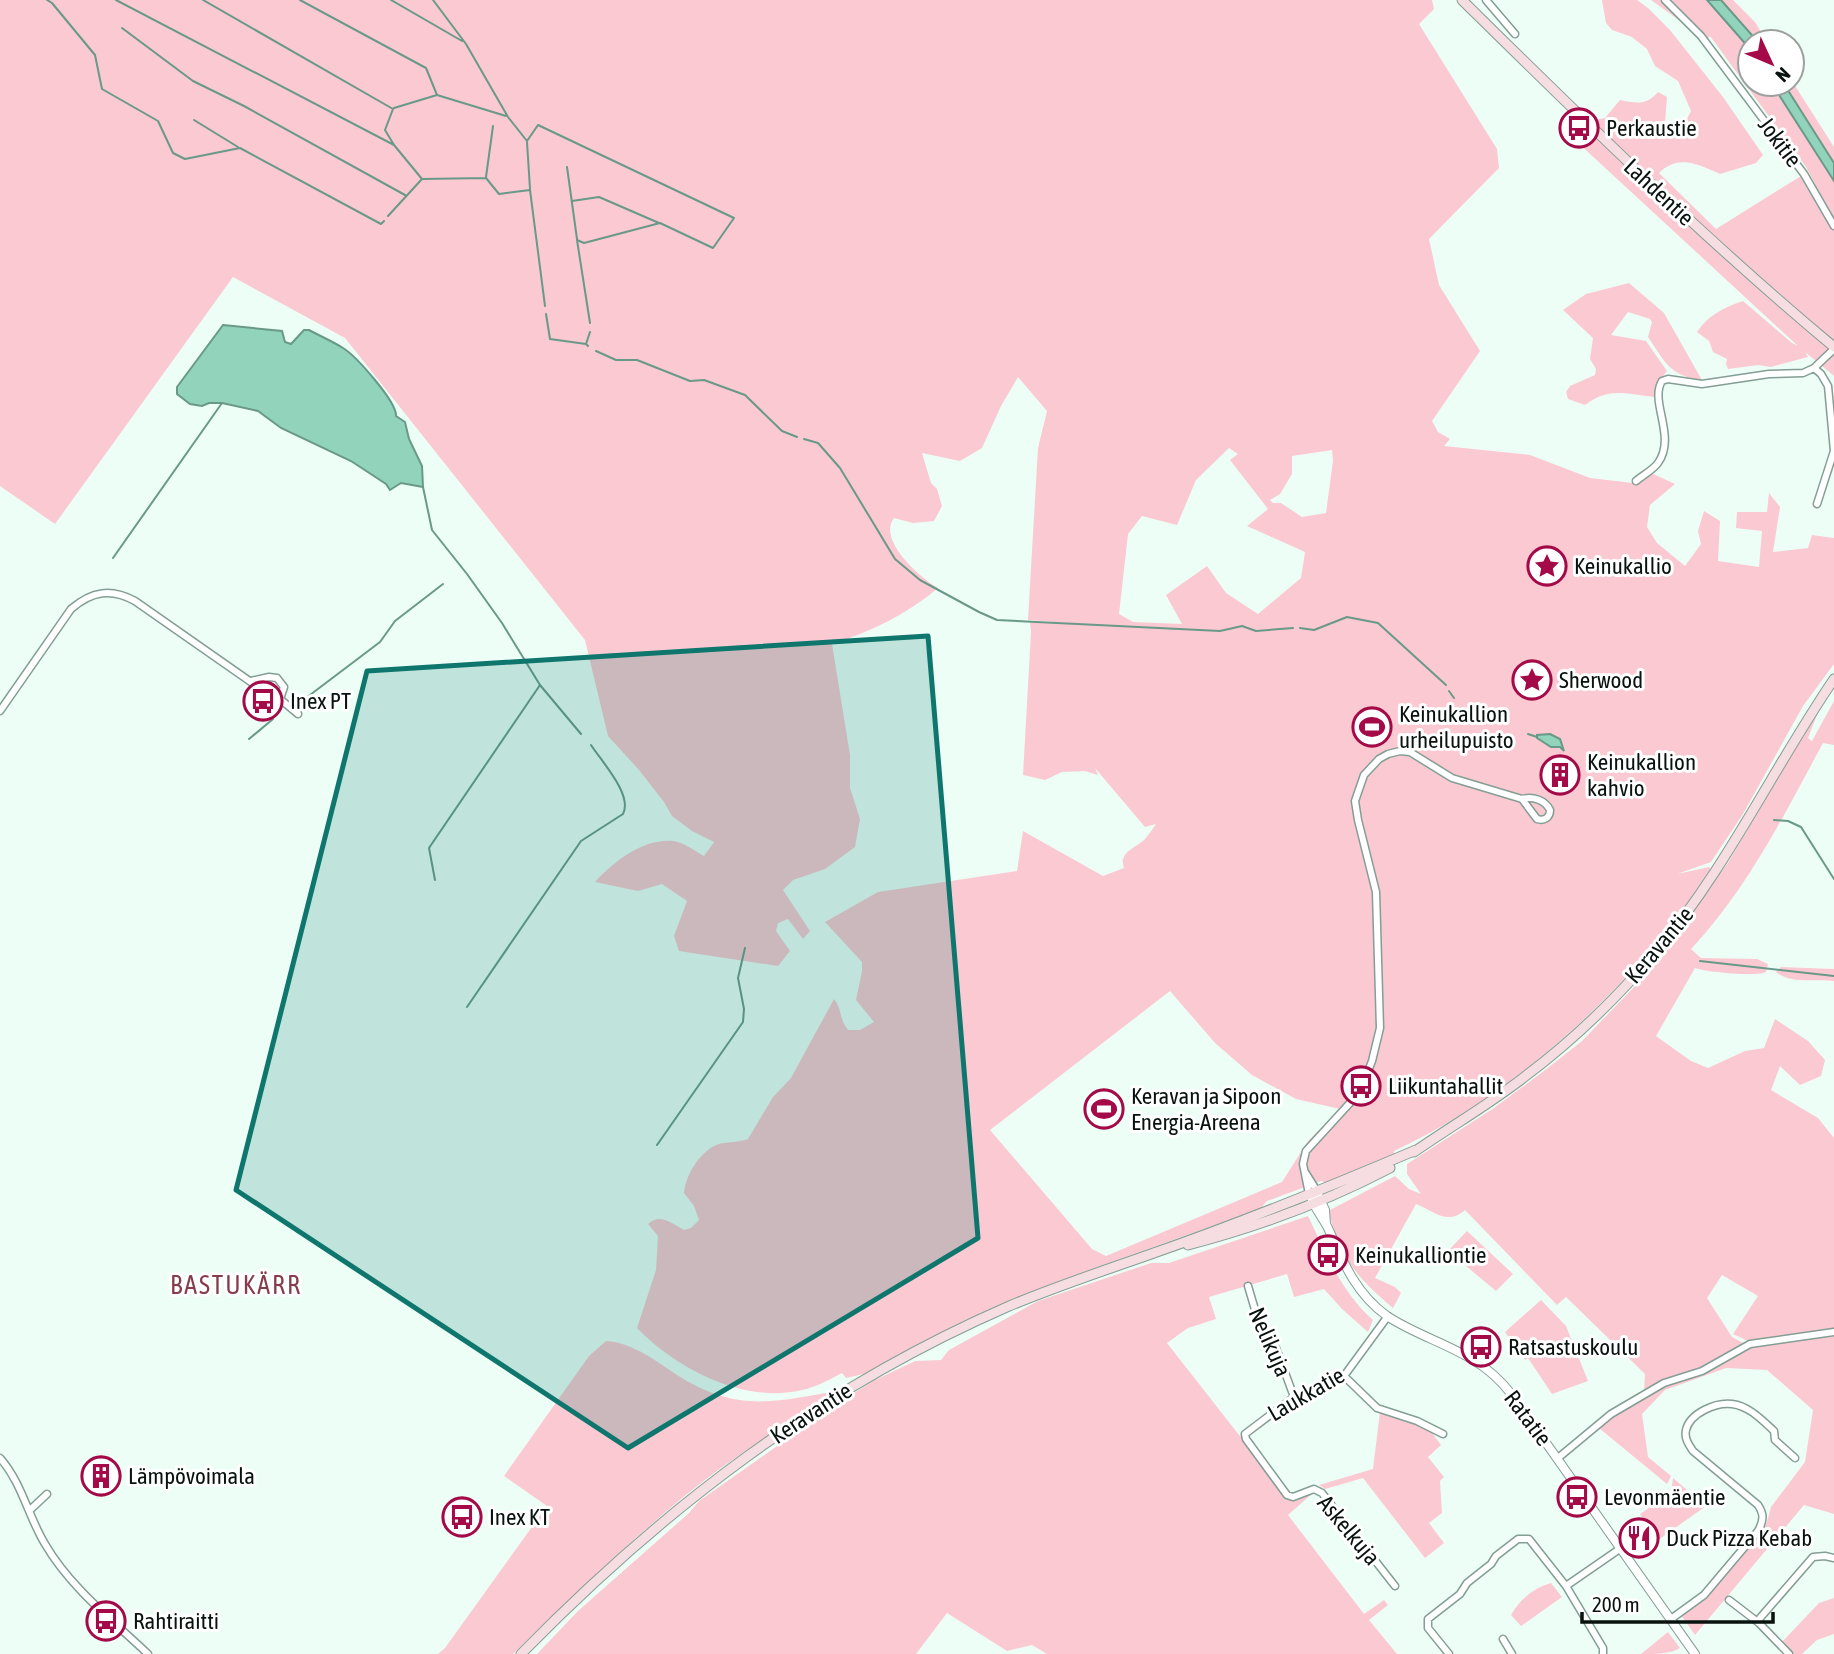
<svg xmlns="http://www.w3.org/2000/svg" width="1834" height="1654" font-family="'Asap Condensed',sans-serif">
<style>
.green{fill:#fbc9d1;fill-rule:evenodd}
.water{fill:#92d3bc;stroke:#699988;stroke-width:2}
.lines{fill:none;stroke-linecap:round;stroke-linejoin:round}
.stream{stroke:#699988;stroke-width:2}
.minor-casing{stroke:#839e94;stroke-width:9}
.tertiary-casing{stroke:#839e94;stroke-width:10}
.secondary-casing{stroke:#839e94;stroke-width:11}
.minor{stroke:#fff;stroke-width:6}
.tertiary{stroke:#fff;stroke-width:8}
.secondary{stroke:#f5dde1;stroke-width:9}
.marked{fill:#0f766e;fill-opacity:0.2;stroke:#0f766e;stroke-width:5;stroke-linejoin:round}
.labels{text-anchor:middle;stroke-width:6;stroke-linejoin:round;paint-order:stroke}
.poi-label{font-size:23px;fill:#08120e;stroke:#fff;text-anchor:start}
.street-label{font-size:23px;fill:#08120e;stroke:#fff}
.quarter-label{font-size:26px;letter-spacing:2px;fill:#853d4e;stroke:#fff}
</style>
<rect width="100%" height="100%" fill="#edfef7"/>
<path class="green" d="M0 0H1432L1434 9 1419 24 1497 149 1499 168 1429 239 1439 285 1480 351 1432 421 1438 432 1450 439 1444 446 1530 455 1590 478 1633 483 1651 473 1675 484 1650 505 1647 527 1657 543 1685 566 1701 544 1698 531 1704 511 1720 521 1718 561 1759 567 1762 531 1736 528 1737 512H1767L1769 493 1780 507 1773 552 1808 548 1812 535 1834 538V664L1803 706 1743 814 1711 862 1677 874 1709 867 1711 869C1637 983 1518 1093 1394 1151V1154L1332 1182 1327 1183 1321 1181 1267 1201 1260 1209 1092 1269 976 1317 864 1374 846 1378 842 1373C829 1380 816 1387 802 1390 743 1404 677 1369 637 1328L656 1270 658 1236 648 1224C660 1213 671 1223 684 1230L691 1228 699 1220 694 1206 684 1193C686 1175 698 1155 714 1146 723 1141 738 1143 748 1139L773 1097 791 1078 834 999C842 1008 839 1019 848 1030H860L874 1022 856 1000 862 971V962L825 922 878 892 1017 871 1023 831 1103 876 1124 868C1118 852 1136 848 1145 839 1149 834 1153 829 1156 824L1145 827 1095 768 1098 775 1085 771 1062 772 1045 780 1023 775 1031 632 1030 622 1069 623 1028 620 1038 448 1047 411 1018 377 1001 406 982 448 960 461 922 453 931 483 937 489 942 506 934 521 913 523 894 518C877 540 920 578 938 588 907 614 871 632 832 644L850 755V788L860 819 855 847 825 869 793 880 783 890 810 931 803 939 788 919 778 923 776 931 790 951 778 966 679 951 674 936 687 901 662 884 638 891 595 882C615 861 642 839 673 841 683 842 695 851 704 856L714 842 692 831 672 816 664 802 639 770 608 736 585 640 345 338 233 277 55 524 0 486ZM1229 448 1238 454 1230 460 1268 509 1247 526 1305 552 1301 578 1258 614 1226 593 1207 566 1166 595 1182 624 1133 622 1119 614 1128 534 1142 516 1177 525 1196 480ZM1332 450 1333 461 1326 513 1302 517 1281 503H1273L1270 500 1280 494 1292 474V456ZM1170 991 1215 1043 1252 1075 1296 1099 1340 1109 1308 1141 1282 1182 1106 1256 1092 1249 990 1130Z
M1602 0H1637L1648 8 1670 30 1723 97 1763 155 1756 163 1720 174C1698 164 1678 154 1659 173L1716 229 1801 176 1808 189 1815 184 1806 167 1710 36 1703 45 1690 28 1651 0H1707L1750 49V84H1772L1834 181V376L1805 352 1808 357 1771 367 1758 365 1728 369 1726 364 1727 359 1713 352 1709 341 1697 332C1708 315 1725 307 1743 301L1792 343 1798 346 1576 141 1599 119 1605 118 1620 100C1636 103 1646 106 1658 92L1667 97 1665 123 1681 131 1691 111 1678 81 1655 66 1647 49 1632 37 1612 30 1606 23Z
M1721 0H1733L1755 22 1767 42H1758Z
M1792 81 1834 147V163L1784 84H1792Z
M1629 283 1664 313 1703 382C1668 373 1667 365 1648 337L1652 322 1650 319 1628 312 1611 335 1646 341 1667 371 1656 385 1654 397C1626 394 1609 387 1585 405L1568 399 1566 392 1570 386 1595 375 1596 369 1590 359 1593 338 1563 310 1586 294Z
M1834 701V745L1823 743C1784 815 1748 888 1691 949L1701 958 1757 959 1768 964 1766 972C1757 977 1706 972 1695 968L1656 1036 1691 1061 1708 1068 1745 1051 1764 1048 1775 1019 1808 1041 1825 1060 1821 1076 1800 1085 1780 1066 1771 1090 1818 1118 1834 1138V1514L1804 1505 1695 1635 1681 1615 1705 1599 1761 1532 1767 1522 1771 1507 1805 1462 1813 1410 1767 1370 1726 1368 1665 1390 1642 1414 1648 1457 1671 1476 1667 1484 1599 1428 1612 1415 1665 1384 1703 1372 1750 1342 1733 1334 1758 1296 1722 1275 1707 1298 1732 1337 1745 1344 1701 1369 1644 1392 1645 1374 1566 1297 1557 1305 1465 1210C1447 1226 1434 1211 1416 1204L1375 1278 1395 1287 1401 1293 1393 1308C1354 1275 1343 1260 1328 1211L1395 1176 1409 1189 1421 1194 1407 1174V1164L1494 1108 1544 1071 1582 1041 1662 958 1729 861 1820 707 1808 738 1812 741Z
M1781 967 1834 969V981C1816 978 1791 985 1776 972Z
M1308 1216C1326 1253 1341 1292 1373 1320L1368 1332 1342 1309 1324 1289 1294 1297 1287 1274 1209 1297 1216 1319 1188 1328 1167 1343 1239 1435 1246 1439 1289 1498 1314 1492 1288 1515 1364 1614 1384 1600 1388 1605 1369 1620 1397 1654H1047L1032 1645 1007 1651 947 1613 916 1654H537L578 1611 689 1513 699 1501 834 1406 873 1381 915 1361 941 1360 949 1350 1038 1301 1151 1263H1169Z
M1467 1231 1513 1274 1496 1291 1448 1251Z
M1541 1300 1566 1326 1588 1381 1552 1394 1528 1358 1525 1360 1505 1332Z
M606 1341C635 1343 658 1363 682 1378 739 1413 778 1401 838 1391 785 1425 730 1458 681 1499 622 1548 568 1601 513 1654H438L445 1648 547 1506 504 1476 589 1356Z
M1380 1412 1429 1429 1441 1445 1428 1457 1444 1477 1440 1481 1442 1513 1429 1523 1444 1543 1425 1558 1363 1478 1325 1489 1319 1485 1373 1469Z
M1673 1478 1706 1506 1640 1553 1636 1548 1648 1540 1642 1532 1645 1529 1643 1526 1646 1524 1640 1514 1671 1493Z
M1551 1583 1562 1597 1521 1626 1511 1615C1520 1599 1534 1588 1551 1583Z
M1834 1598V1634L1817 1640 1802 1654H1792L1782 1642 1819 1603Z
M1668 1632 1680 1648C1671 1654 1654 1654 1641 1654Z"/>
<path class="water" d="M1707 0H1721L1758 42H1750V49Z
M1772 84H1784L1834 163V181Z
M223 325 282 331 285 342 291 344 304 330H309C320 336 332 341 343 348 356 356 397 402 396 416L405 422 409 439 422 466 423 487 401 483 390 490 386 484 351 461 281 428 258 411 222 403H209L202 406 190 404 177 394V387Z
M1550 734 1560 739 1564 751 1560 747H1551L1537 738V735Z"/>
<g class="lines">
<path class="stream" d="M47 0 52 3 95 55 102 89 158 121 173 153 185 159 240 148 381 224 384 221
M116 0 394 145
M203 0 393 109 385 130 394 145 422 179
M300 0 426 68 437 95 506 116
M391 0 462 41
M433 0 466 44 508 117 527 141 538 125 734 218 713 248 660 223 584 243 577 240 590 323
M122 28 193 81 244 106 405 195
M394 108 437 95
M194 120 238 147
M527 142 530 189
M567 167 577 239
M486 177 493 126
M572 201 599 197 659 223
M388 216 422 179 486 178 499 194 530 190 545 306
M546 314 550 339 586 344
M588 346 586 344 590 332
M596 351 616 360H637L690 381 704 380 745 395 782 431 797 437
M804 439 818 443 840 468 895 559 920 580 979 612 997 620 1220 631 1242 626 1256 631 1293 628
M423 487 432 530 467 574 502 623 540 685 581 734
M113 558 222 403
M1300 628 1314 630 1347 617 1378 623 1446 685
M1449 691 1454 698
M302 701 380 642 395 621 443 584
M1460 708 1469 714
M1528 734 1537 737
M249 739 273 719
M1774 820 1788 821 1801 827 1834 879
M435 880 429 848 431 845 540 685
M1700 961 1834 976
M467 1007 581 841 623 814C633 795 602 762 591 745
M657 1145 743 1022 744 1009 738 978 745 948"/>
<g class="minor-casing">
<path id="minor" d="M1486 0 1515 34
M1665 0 1701 36 1804 174 1834 226
M1814 368 1821 374 1828 386 1834 451 1817 504
M1636 481C1643 475 1653 470 1658 463 1677 436 1649 402 1662 381L1668 379 1702 384 1769 374 1803 373 1814 368 1834 349
M251 681 269 677 277 678 284 687 280 699
M0 711 71 609C92 591 111 588 135 601L268 694 280 699 298 714
M1305 1172 1317 1191
M1309 1194 1303 1164 1306 1151 1360 1092 1372 1061 1380 1028 1376 892 1358 820 1355 801 1364 775 1379 759 1388 754 1400 751 1410 752 1452 778 1522 799C1533 796 1545 800 1550 810 1550 818 1544 821 1537 819L1522 799
M1248 1286 1264 1340 1276 1348 1294 1397
M1388 1316 1344 1376 1315 1391 1294 1397 1245 1434 1246 1439 1287 1495 1293 1497 1314 1489 1322 1493 1395 1586
M1344 1376 1377 1408 1417 1421 1443 1434
M0 1458C22 1483 28 1516 45 1544 70 1587 112 1620 148 1654
M1558 1458 1611 1414 1664 1383 1702 1371 1750 1344 1834 1332
M30 1510 47 1494
M1566 1586 1621 1548
M1729 1600 1759 1623
M1671 1619 1704 1595 1758 1531C1764 1520 1764 1514 1758 1505L1693 1451C1689 1445 1684 1438 1686 1430 1690 1413 1716 1402 1732 1404 1749 1406 1762 1420 1774 1431L1775 1440 1795 1458
M1503 1639 1512 1654
M1449 1654 1428 1628V1619L1460 1594 1467 1583 1491 1564 1496 1556 1518 1539H1529L1566 1586 1603 1648V1654
M1789 1654 1759 1623 1760 1618 1813 1557 1825 1556 1834 1558"/>
</g>
<g class="tertiary-casing">
<path id="tertiary" d="M1319 1197 1325 1210 1326 1224
M1312 1200C1316 1210 1323 1218 1328 1228 1343 1262 1356 1294 1387 1316 1414 1334 1446 1343 1473 1360 1489 1369 1502 1382 1513 1396L1695 1654"/>
</g>
<g class="secondary-casing">
<path id="secondary" d="M1462 0C1583 119 1703 238 1834 347
M1414 1152C1450 1127 1488 1105 1523 1078 1571 1042 1616 999 1654 954 1726 870 1772 770 1834 679
M1188 1245C1257 1227 1327 1201 1390 1168
M521 1654C664 1508 819 1389 1007 1307 1054 1287 1103 1271 1151 1254 1240 1223 1329 1187 1416 1150"/>
</g>
<use href="#minor" class="minor"/>
<use href="#tertiary" class="tertiary"/>
<use href="#secondary" class="secondary"/>
</g>
<path class="marked" d="M928 636 978 1238 628 1448 236 1190 367 671Z"/>
<defs>
<g id="bus-ring" transform="scale(2.0125)"><circle r="9.5" fill="#fff" stroke="#a30a47" stroke-width="1.5"/><path d="M-5-6H5V4H4V6H2V4H-2V6H-4V4H-5ZM-3.5-4V0h7V-4ZM-3.5 1.2v1.5H-2V1.2ZM2 1.2v1.5H3.5V1.2Z" fill="#a30a47"/></g>
<g id="sight-ring" transform="scale(2.0125)"><circle r="9.5" fill="#fff" stroke="#a30a47" stroke-width="1.5"/><path d="M0-6L1.8-2.2L6-1.7L2.9 1.2L3.7 5.4L0 3.3L-3.7 5.4L-2.9 1.2L-6-1.7L-1.8-2.2Z" fill="#a30a47"/></g>
<g id="stadium-ring" transform="scale(2.0125)"><circle r="9.5" fill="#fff" stroke="#a30a47" stroke-width="1.5"/><path d="M0-5a6.5 5 0 1 0 0 10a6.5 5 0 1 0 0-10ZM-3.5-1.8h7v3.6h-7Z" fill="#a30a47"/></g>
<g id="building-ring" transform="scale(2.0125)"><circle r="9.5" fill="#fff" stroke="#a30a47" stroke-width="1.5"/><path d="M-4-6H4V6H1V3H-1V6H-4ZM-2.5-4.3h1.7v1.8h-1.7ZM.8-4.3h1.7v1.8H.8ZM-2.5-1h1.7V.8h-1.7ZM.8-1h1.7V.8H.8Z" fill="#a30a47"/></g>
<g id="restaurant-ring" transform="scale(2.0125)"><circle r="9.5" fill="#fff" stroke="#a30a47" stroke-width="1.5"/><path d="M-5-6h1v4h1v-4h1v4h1v-4h1v5L-1.5 .5V6h-2V.5L-5-1ZM5-6V6H3V1.5H1.5Q1.5-4 5-6Z" fill="#a30a47"/></g>
</defs>
<g fill-rule="evenodd">
<use href="#bus-ring" x="1579" y="128"/>
<use href="#sight-ring" x="1547" y="566"/>
<use href="#sight-ring" x="1532" y="680"/>
<use href="#bus-ring" x="263" y="701"/>
<use href="#stadium-ring" x="1372" y="727"/>
<use href="#building-ring" x="1560" y="775"/>
<use href="#bus-ring" x="1361" y="1086"/>
<use href="#stadium-ring" x="1104" y="1109"/>
<use href="#bus-ring" x="1328" y="1255"/>
<use href="#bus-ring" x="1481" y="1347"/>
<use href="#building-ring" x="101" y="1476"/>
<use href="#bus-ring" x="1577" y="1497"/>
<use href="#bus-ring" x="462" y="1517"/>
<use href="#restaurant-ring" x="1639" y="1538"/>
<use href="#bus-ring" x="106" y="1621"/>
</g>
<g class="labels">
<g class="poi-label">
<text x="1606" y="136">Perkaustie</text>
<text x="1574" y="574">Keinukallio</text>
<text x="1559" y="688">Sherwood</text>
<text x="290" y="709">Inex PT</text>
<text x="1399" y="722">Keinukallion<tspan x="1399" dy="26">urheilupuisto</tspan></text>
<text x="1587" y="770">Keinukallion<tspan x="1587" dy="26">kahvio</tspan></text>
<text x="1388" y="1094">Liikuntahallit</text>
<text x="1131" y="1104">Keravan ja Sipoon<tspan x="1131" dy="26">Energia-Areena</tspan></text>
<text x="1355" y="1263">Keinukalliontie</text>
<text x="1508" y="1355">Ratsastuskoulu</text>
<text x="128" y="1484">Lämpövoimala</text>
<text x="1604" y="1505">Levonmäentie</text>
<text x="489" y="1525">Inex KT</text>
<text x="1666" y="1546">Duck Pizza Kebab</text>
<text x="133" y="1629">Rahtiraitti</text>
</g>
<g class="street-label">
<text transform="translate(1780 142) rotate(53)" y="8">Jokitie</text>
<text transform="translate(1659 192) rotate(43)" y="8">Lahdentie</text>
<text transform="translate(1659 945) rotate(-50)" y="8">Keravantie</text>
<text transform="translate(1270 1342) rotate(66)" y="8">Nelikuja</text>
<text transform="translate(1306 1394) rotate(-30)" y="8">Laukkatie</text>
<text transform="translate(811 1413) rotate(-33)" y="8">Keravantie</text>
<text transform="translate(1528 1418) rotate(53)" y="8">Ratatie</text>
<text transform="translate(1349 1530) rotate(50)" y="8">Askelkuja</text>
</g>
<g class="quarter-label">
<text x="236" y="1294">BASTUKÄRR</text>
</g>
</g>
<g transform="translate(1771 63) rotate(134)"><circle r="33" fill="#ffffff" stroke="#9ca09f" stroke-width="2"/>
<path d="M0-5L12 26L0 18L-12 26Z" fill="#a30a47"/>
<text y="-10" font-size="19" font-weight="bold" text-anchor="middle" fill="#08120e">N</text>
</g>
<path d="M1582 1612v10h191v-10" fill="none" stroke="#08120e" stroke-width="3.5"/>
<text x="1592" y="1612" font-size="21" fill="#08120e" stroke="#ffffff" stroke-width="5" paint-order="stroke">200 m</text>
</svg>
